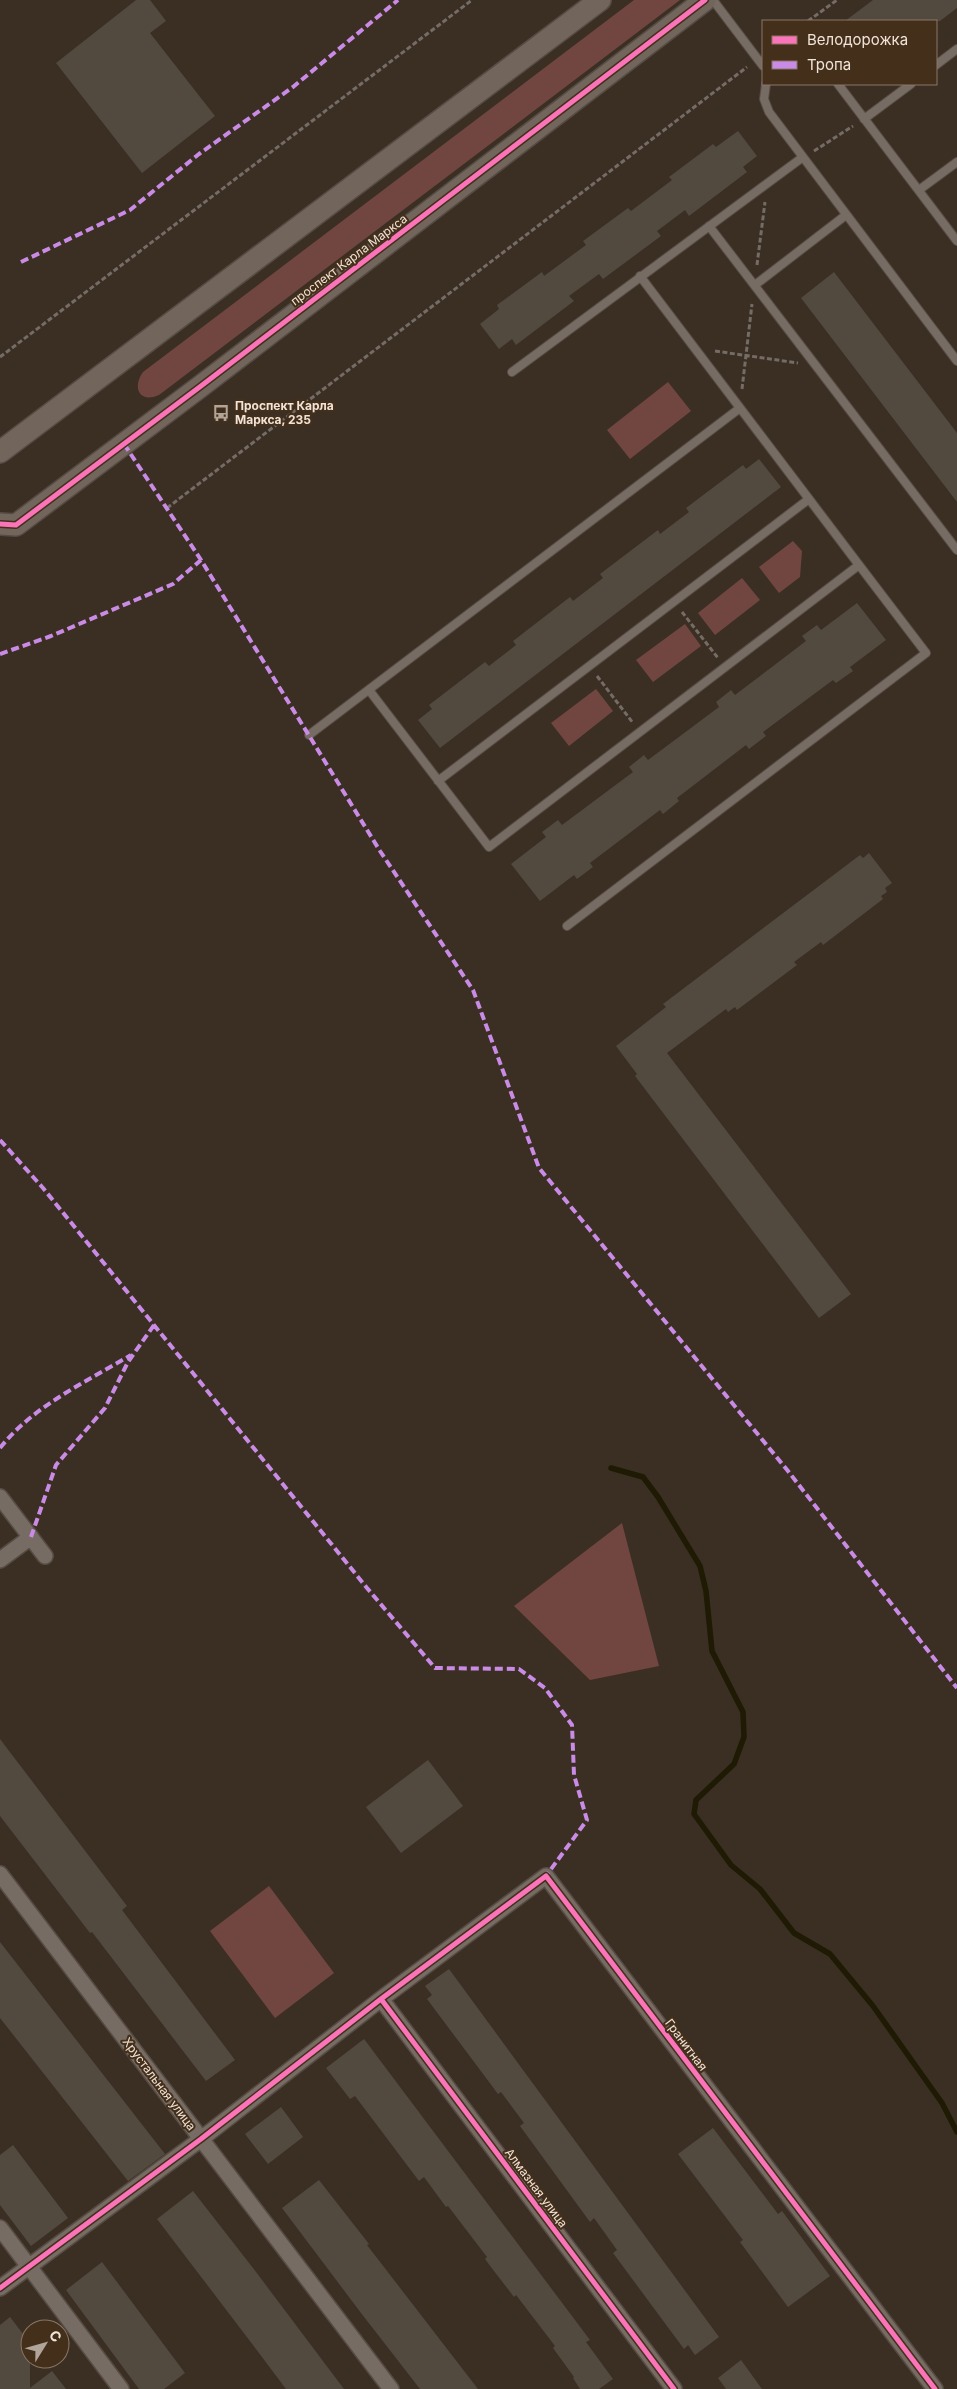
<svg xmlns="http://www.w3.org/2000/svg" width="957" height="2389" font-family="Inter,sans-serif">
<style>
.green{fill:#714641}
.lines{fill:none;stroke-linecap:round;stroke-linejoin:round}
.stream{stroke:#1e1a03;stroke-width:5.5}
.building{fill:#524a3f}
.lane-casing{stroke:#564c43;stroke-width:10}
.street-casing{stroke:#564c43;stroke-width:18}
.secondary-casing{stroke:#564c43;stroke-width:24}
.path{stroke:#746c65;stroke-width:3;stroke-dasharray:5 2.5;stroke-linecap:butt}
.lane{stroke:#766c64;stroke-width:8}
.street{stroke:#766c64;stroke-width:15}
.secondary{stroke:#72655b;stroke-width:21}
.quiet{stroke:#ca8be6;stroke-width:4;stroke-dasharray:8 4;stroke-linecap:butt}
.cycleway-casing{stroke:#442f1b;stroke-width:8}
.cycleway{stroke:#fb73b8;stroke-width:5}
.labels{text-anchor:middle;stroke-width:4;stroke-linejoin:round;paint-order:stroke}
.street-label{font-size:12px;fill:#f1e3d7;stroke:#442f1b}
.poi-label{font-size:12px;font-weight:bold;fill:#f1e3d7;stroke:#442f1b;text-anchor:start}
</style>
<rect width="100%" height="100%" fill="#3b2f24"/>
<path class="green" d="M634 0H680L159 395C139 404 132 387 143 372Z
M668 382 691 411 630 459 607 430Z
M793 541 802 551 800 577 779 593 759 567Z
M742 578 760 600 715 635 698 613Z
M685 624 701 646 653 682 636 660Z
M596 689 613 711 569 746 551 723Z
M622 1523 659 1666 590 1680 514 1606Z
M269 1886 334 1973 275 2018 210 1931Z"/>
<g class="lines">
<path class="stream" d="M611 1468 643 1477 658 1497 700 1566 706 1591 712 1651 743 1712 744 1737 734 1764 696 1800 694 1814 731 1865 760 1889 794 1933 830 1954 873 2006 942 2103 957 2132"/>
</g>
<path class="building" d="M136 0H150L166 21 150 33 215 116 142 173 56 63Z
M873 0H957V8L940 21H845Z
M738 131 757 156 743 167 747 172 689 216 685 210 657 231 661 236 603 279 599 274 569 296 574 301 516 345 512 339 499 349 480 324 499 309 497 305 542 272 544 276 586 245 583 241 628 208 631 211 672 180 669 177 713 144 716 147Z
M834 272 957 433V502L801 298Z
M759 459 781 487 440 748 418 720 432 709 429 705 485 662 489 666 516 645 513 641 570 597 573 601 603 578 600 574 658 530 660 534 689 512 686 508 743 465 746 469Z
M857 603 886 640 850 667 853 671 836 683 833 680 763 732 766 736 749 749 746 745 677 798 679 801 663 814 660 810 590 863 593 867 577 879 574 875 540 901 511 864 546 837 542 832 558 820 562 825 633 772 629 767 644 755 648 760 719 707 716 702 731 690 735 695 806 641 802 636 817 625 821 630Z
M869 853 892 883 885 888 887 892 881 896 883 899 823 945 821 942 794 962 797 965 737 1010 735 1007 728 1012 726 1009 667 1053 851 1294 819 1318 635 1076 637 1074 616 1046 666 1007 663 1004 860 855 863 858Z
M0 1739 127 1906 122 1910 235 2060 206 2081 92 1932 90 1933 0 1816Z
M428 1760 463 1806 401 1853 366 1807Z
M0 1942 165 2154 128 2181 0 2018Z
M449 1969 719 2337 695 2355 688 2345 684 2349 613 2253 617 2250 594 2218 590 2222 520 2126 524 2123 501 2092 498 2094 427 1999 432 1995 425 1986Z
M364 2039 590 2340 586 2342 613 2379 599 2389H580L573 2378 574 2377 553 2348 555 2346 516 2295 514 2297 494 2271 485 2259 487 2257 448 2206 446 2207 424 2177 419 2181 355 2096 350 2099 326 2068Z
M281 2107 303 2137 268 2164 245 2134Z
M713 2128 778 2214 782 2211 830 2276 788 2307 740 2242 743 2240 678 2154Z
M13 2145 68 2218 31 2246 0 2205V2155Z
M319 2180 369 2244 367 2245 478 2389H420L361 2313 282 2208Z
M193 2191 253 2268 344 2389H286L259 2353 157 2219Z
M102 2262 185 2373 164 2389H139L66 2290Z
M10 2317 30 2343V2388L52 2371 66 2389H0V2325Z
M741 2360 762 2389H726L718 2378Z"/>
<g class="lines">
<g class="lane-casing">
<path id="lane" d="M713 0 763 66
M936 65 957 49
M766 84 764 99 769 112 957 361
M838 84 957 241
M864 119 911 84
M919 190 957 162
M709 226 957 550
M755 285 846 215
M512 372 803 157
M369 690 489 847 859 565 809 499
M309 735 740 408
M438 781 809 499 640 276
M567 926 926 653 859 565"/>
</g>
<g class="street-casing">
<path id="street" d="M0 1497 45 1556
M0 1560 31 1537
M0 1874 391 2389
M381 1999 674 2389
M0 2228 121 2389
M0 2288 201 2139 381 1999 546 1876 935 2389"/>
</g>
<g class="secondary-casing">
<path id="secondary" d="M0 452 600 0
M0 524 16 525 201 386 705 0"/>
</g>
<path class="path" d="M808 21 837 0
M814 151 853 126
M757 265 765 202
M715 351 798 363
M0 357 472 0
M742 389 752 304
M167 508 747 67
M682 612 718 658
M597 676 633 723"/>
<use href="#lane" class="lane"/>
<use href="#street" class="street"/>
<use href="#secondary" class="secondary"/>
<path class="quiet" d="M21 262 130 210 199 154 293 87 398 0
M124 444 201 560 380 851 473 990 539 1168 788 1471 957 1688
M0 654 51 636 173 584 201 560
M0 1140 43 1188 367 1588 435 1668 519 1669 545 1688 572 1725 574 1775 587 1820 546 1876
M0 1448C33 1406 86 1382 131 1355
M31 1537 56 1465 105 1408 128 1362 154 1325"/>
<g class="cycleway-casing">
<path id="cycleway" d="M0 524 16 525 201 386 705 0
M381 1999 674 2389
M0 2288 201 2139 381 1999 546 1876 935 2389"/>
</g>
<use href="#cycleway" class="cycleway"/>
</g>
<defs>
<g id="bus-bare" transform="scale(1.35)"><path d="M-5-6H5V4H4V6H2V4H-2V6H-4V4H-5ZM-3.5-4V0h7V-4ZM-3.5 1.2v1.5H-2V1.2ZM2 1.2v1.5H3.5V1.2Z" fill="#b1a498" stroke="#442f1b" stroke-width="2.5" paint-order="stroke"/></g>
</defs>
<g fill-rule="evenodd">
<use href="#bus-bare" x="221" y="413"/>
</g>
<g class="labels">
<g class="street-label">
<text transform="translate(349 260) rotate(-37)" y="4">проспект Карла Маркса</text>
<text transform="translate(686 2045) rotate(53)" y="4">Гранитная</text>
<text transform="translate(159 2084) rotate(53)" y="4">Хрустальная улица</text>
<text transform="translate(536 2188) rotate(53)" y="4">Алмазная улица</text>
</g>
<g class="poi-label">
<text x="235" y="410">Проспект Карла<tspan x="235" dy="14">Маркса, 235</tspan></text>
</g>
</g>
<rect x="762" y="20" width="175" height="65" fill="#442f1b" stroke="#897766"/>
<rect x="772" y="36" width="25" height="8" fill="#fb73b8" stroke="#897766"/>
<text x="807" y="45" font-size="15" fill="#f1e3d7">Велодорожка</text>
<rect x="772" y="61" width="25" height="8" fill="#ca8be6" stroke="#897766"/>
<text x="807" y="70" font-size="15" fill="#f1e3d7">Тропа</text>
<g transform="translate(45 2344) rotate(53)"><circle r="24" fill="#442f1b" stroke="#897766"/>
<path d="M0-4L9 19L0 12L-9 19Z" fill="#b1a498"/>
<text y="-8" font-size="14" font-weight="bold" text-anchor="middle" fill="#f1e3d7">С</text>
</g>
</svg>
